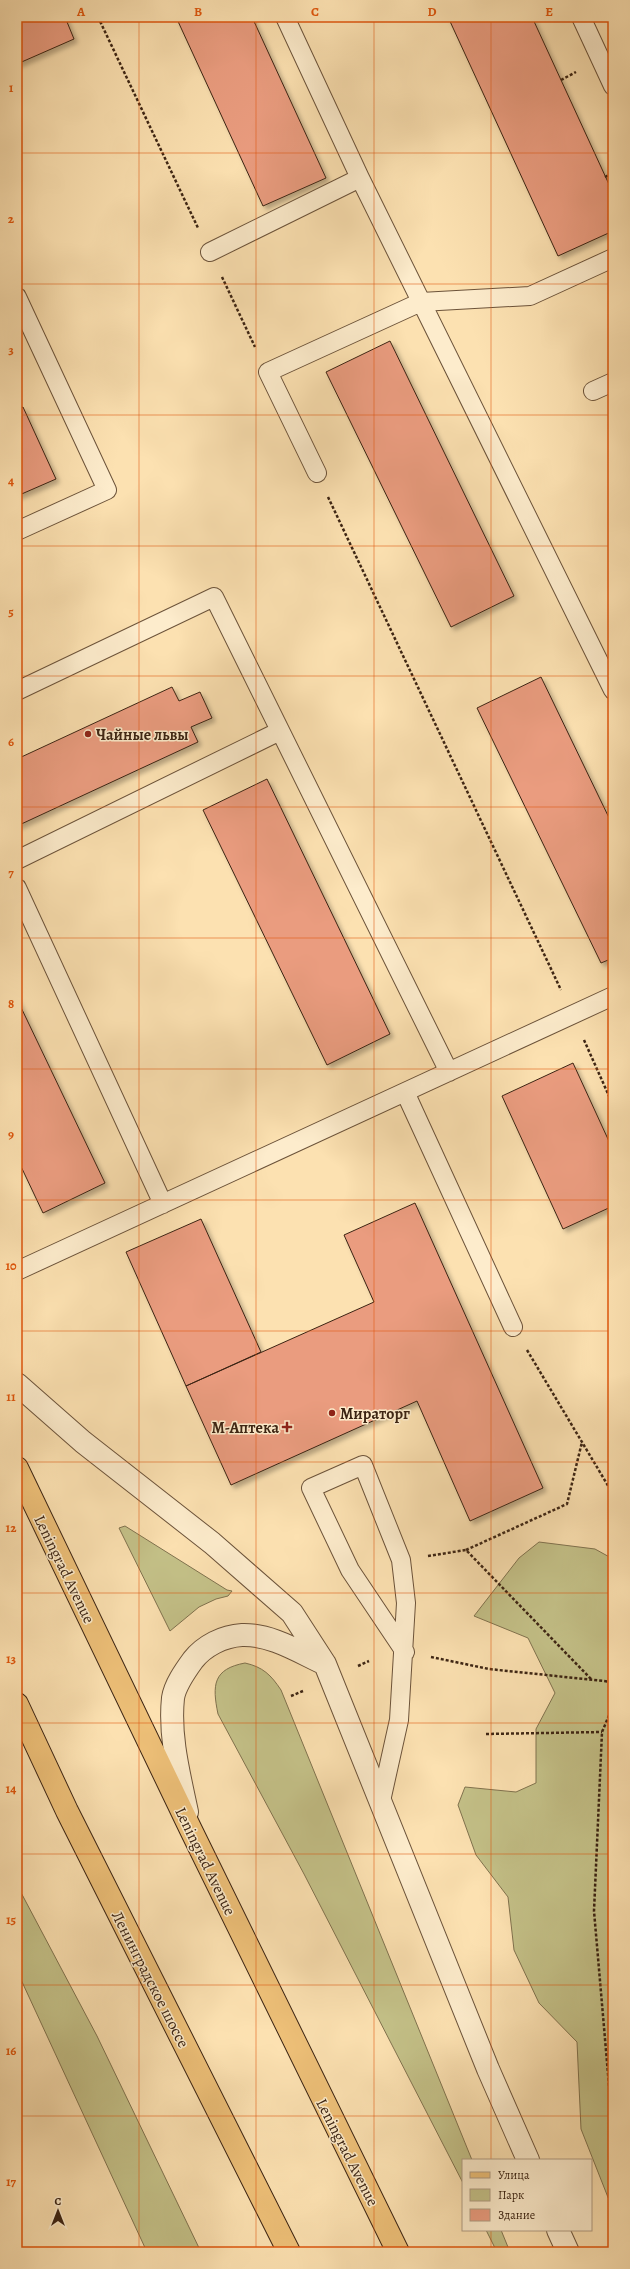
<svg xmlns="http://www.w3.org/2000/svg" width="630" height="2269" font-family="Alegreya,serif">
<style>
.green{fill:#c4c188;stroke:#80724e}
.building{fill:#ea9c7f;stroke:#3c2413;filter:url(#shadow)}
.lines{fill:none;stroke-linecap:round;stroke-linejoin:round}
.service-casing{stroke:#6c533a;stroke-width:20}
.tertiary-casing{stroke:#6c533a;stroke-width:24}
.primary-casing{stroke:#3c2413;stroke-width:24}
.path{stroke:#3c2413;stroke-width:2.5;stroke-dasharray:3 2;stroke-linecap:butt}
.service{stroke:#fdeccc;stroke-width:18}
.tertiary{stroke:#fdeccc;stroke-width:22}
.primary{stroke:#eec078;stroke-width:22}
.grid{fill:none;stroke:#df560c;stroke-width:1;stroke-opacity:0.55}
.poi-dot{fill:#8f2418;stroke:#fdeccc;stroke-width:1.5}
.labels{text-anchor:middle;stroke-width:3;stroke-linejoin:round;paint-order:stroke}
.poi-label{font-size:16px;font-weight:bold;fill:#3c2413;stroke:#fdeccc;text-anchor:start}
.street-label{font-size:16px;fill:#3c2413;stroke:#fdeccc}
.neatline{fill:none;stroke:#df560c;stroke-width:1.5}
.grid-label{font-size:13px;text-anchor:middle;font-weight:bold;fill:#df560c}
</style>
<defs>
<filter id="shadow"><feDropShadow dx="3.5" dy="3.5" stdDeviation="2" flood-color="#0004"/></filter>
</defs>
<rect width="100%" height="100%" fill="#fce1b1"/>
<filter id="stains"><feTurbulence type="fractalNoise" baseFrequency=".005" numOctaves="4"/><feColorMatrix values="0 0 0 0 .2 0 0 0 0 .09 0 0 0 0 .02 0 0 0 .5 -.17"/></filter>
<radialGradient id="worn" r=".72"><stop offset=".6" stop-color="#630" stop-opacity="0"/><stop offset="1" stop-color="#630" stop-opacity=".3"/></radialGradient>
<path class="green" d="M125 1526 227 1590 232 1591 228 1596 216 1599 199 1607 170 1631 119 1528Z
M539 1542 595 1549 613 1559V2210L581 2129 577 2042 539 2003 514 1950 508 1897 476 1855 458 1805 465 1787 516 1792 536 1783V1729L555 1693 528 1638 474 1616 519 1558Z
M245 1663C263 1667 271 1675 281 1690L472 2160H463V2183L304 1874 218 1714C212 1685 213 1669 245 1663Z
M17 1885 97 2036 201 2252H147L17 1971Z
M486 2230H501L510 2252H497Z"/>
<path class="building" d="M17 17H65L74 39 17 64Z
M176 17H252L326 178 263 206Z
M448 17H532L613 193V231L558 256Z
M390 341 514 596 451 627 326 372Z
M23 407 56 479 17 496V410Z
M541 677 613 826V958L601 963 477 708Z
M172 687 179 701 200 692 212 718 191 727 198 742 17 826V759Z
M267 779 390 1034 327 1065 203 810Z
M17 999 105 1183 43 1213 17 1158Z
M573 1063 613 1150V1206L563 1229 502 1096Z
M415 1203 543 1488 470 1521 417 1401 231 1485 186 1386 374 1302 344 1235Z
M201 1219 261 1352 186 1386 126 1252Z"/>
<g class="lines">
<g class="service-casing">
<path id="service" d="M285 17 360 178 613 690
M581 17 613 86
M210 252 360 178
M17 297 107 490 17 531
M593 391 613 382
M317 473 268 372 421 302 530 296 613 258
M17 691 214 597 449 1072
M17 860 280 731
M17 888 163 1204
M405 1092 513 1327
M17 1271 613 996
M381 1801 399 1720 406 1603 401 1560 363 1465 311 1488 350 1570 405 1652"/>
</g>
<g class="tertiary-casing">
<path id="tertiary" d="M17 1384 83 1442 212 1543 292 1613 325 1664 488 2069 528 2160
M187 1812C179 1774 169 1736 173 1698 175 1685 185 1671 193 1660 204 1646 223 1636 242 1635 271 1634 299 1652 325 1664
M558 2230 568 2252"/>
</g>
<g class="primary-casing">
<path id="primary" d="M17 1468 191 1830 398 2252
M17 1704 67 1811 289 2252"/>
</g>
<path class="path" d="M98 17 198 228
M561 80 576 72
M605 177 613 173
M222 277 255 347
M328 497 561 990
M584 1040 613 1105
M527 1350 613 1494
M466 1550 567 1504 582 1442
M428 1556 466 1550 592 1680
M431 1657 489 1669 613 1682
M358 1666 369 1661
M291 1696 303 1691
M613 1706 602 1732 594 1911 613 2132
M486 1734 602 1732"/>
<use href="#service" class="service"/>
<use href="#tertiary" class="tertiary"/>
<use href="#primary" class="primary"/>
</g>
<path class="grid" d="M139 17V2252M256 17V2252M374 17V2252M491 17V2160M17 153H613M17 284H613M17 415H613M17 546H613M17 676H613M17 807H613M17 938H613M17 1069H613M17 1200H613M17 1331H613M17 1462H613M17 1593H613M17 1723H613M17 1854H613M17 1985H613M17 2116H613M491 2230V2252"/>
<g class="poi-dot">
<circle cx="88" cy="734" r="4"/>
<circle cx="332" cy="1413" r="4"/>
<path d="M285 1421h4v4h4v4h-4v4h-4v-4h-4v-4h4z"/>
</g>
<g class="labels">
<g class="poi-label">
<text x="96" y="740">Чайные львы</text>
<text x="340" y="1419">Мираторг</text>
<text x="279" y="1433" text-anchor="end">М-Аптека</text>
</g>
<g class="street-label">
<text transform="translate(65 1569) rotate(64)" y="6">Leningrad Avenue</text>
<text transform="translate(206 1861) rotate(64)" y="6">Leningrad Avenue</text>
<text transform="translate(151 1979) rotate(63)" y="6">Ленинградское шоссе</text>
<text transform="translate(348 2152) rotate(63)" y="6">Leningrad Avenue</text>
</g>
</g>
<rect width="630" height="2269" fill="none" stroke="#fce1b1" stroke-width="44"/>
<rect x="462" y="2159" width="130" height="72" fill="#fdeccc" stroke="#b09c82"/>
<rect x="470" y="2172" width="20" height="6" fill="#eec078" stroke="#b09c82"/>
<text x="498" y="2179" font-size="12" fill="#3c2413">Улица</text>
<rect x="470" y="2189" width="20" height="12" fill="#c4c188" stroke="#b09c82"/>
<text x="498" y="2199" font-size="12" fill="#3c2413">Парк</text>
<rect x="470" y="2209" width="20" height="12" fill="#ea9c7f" stroke="#b09c82"/>
<text x="498" y="2219" font-size="12" fill="#3c2413">Здание</text>
<g transform="translate(58 2211)" stroke="#fdeccc" stroke-width="3" paint-order="stroke">
<path d="M0-3L7 15L0 10L-7 15Z" fill="#3c2413"/>
<text y="-6" font-size="11" font-weight="bold" text-anchor="middle" fill="#3c2413">С</text>
</g>
<rect x="22" y="22" width="586" height="2225" class="neatline"/>
<g class="grid-label">
<text x="81" y="16">A</text>
<text x="198" y="16">B</text>
<text x="315" y="16">C</text>
<text x="432" y="16">D</text>
<text x="549" y="16">E</text>
<text x="11" y="92">1</text>
<text x="11" y="223">2</text>
<text x="11" y="354">3</text>
<text x="11" y="485">4</text>
<text x="11" y="616">5</text>
<text x="11" y="746">6</text>
<text x="11" y="877">7</text>
<text x="11" y="1008">8</text>
<text x="11" y="1139">9</text>
<text x="11" y="1270">10</text>
<text x="11" y="1401">11</text>
<text x="11" y="1532">12</text>
<text x="11" y="1663">13</text>
<text x="11" y="1793">14</text>
<text x="11" y="1924">15</text>
<text x="11" y="2055">16</text>
<text x="11" y="2186">17</text>
</g>
<rect width="100%" height="100%" filter="url(#stains)"/>
<rect width="100%" height="100%" fill="url(#worn)"/>
</svg>
